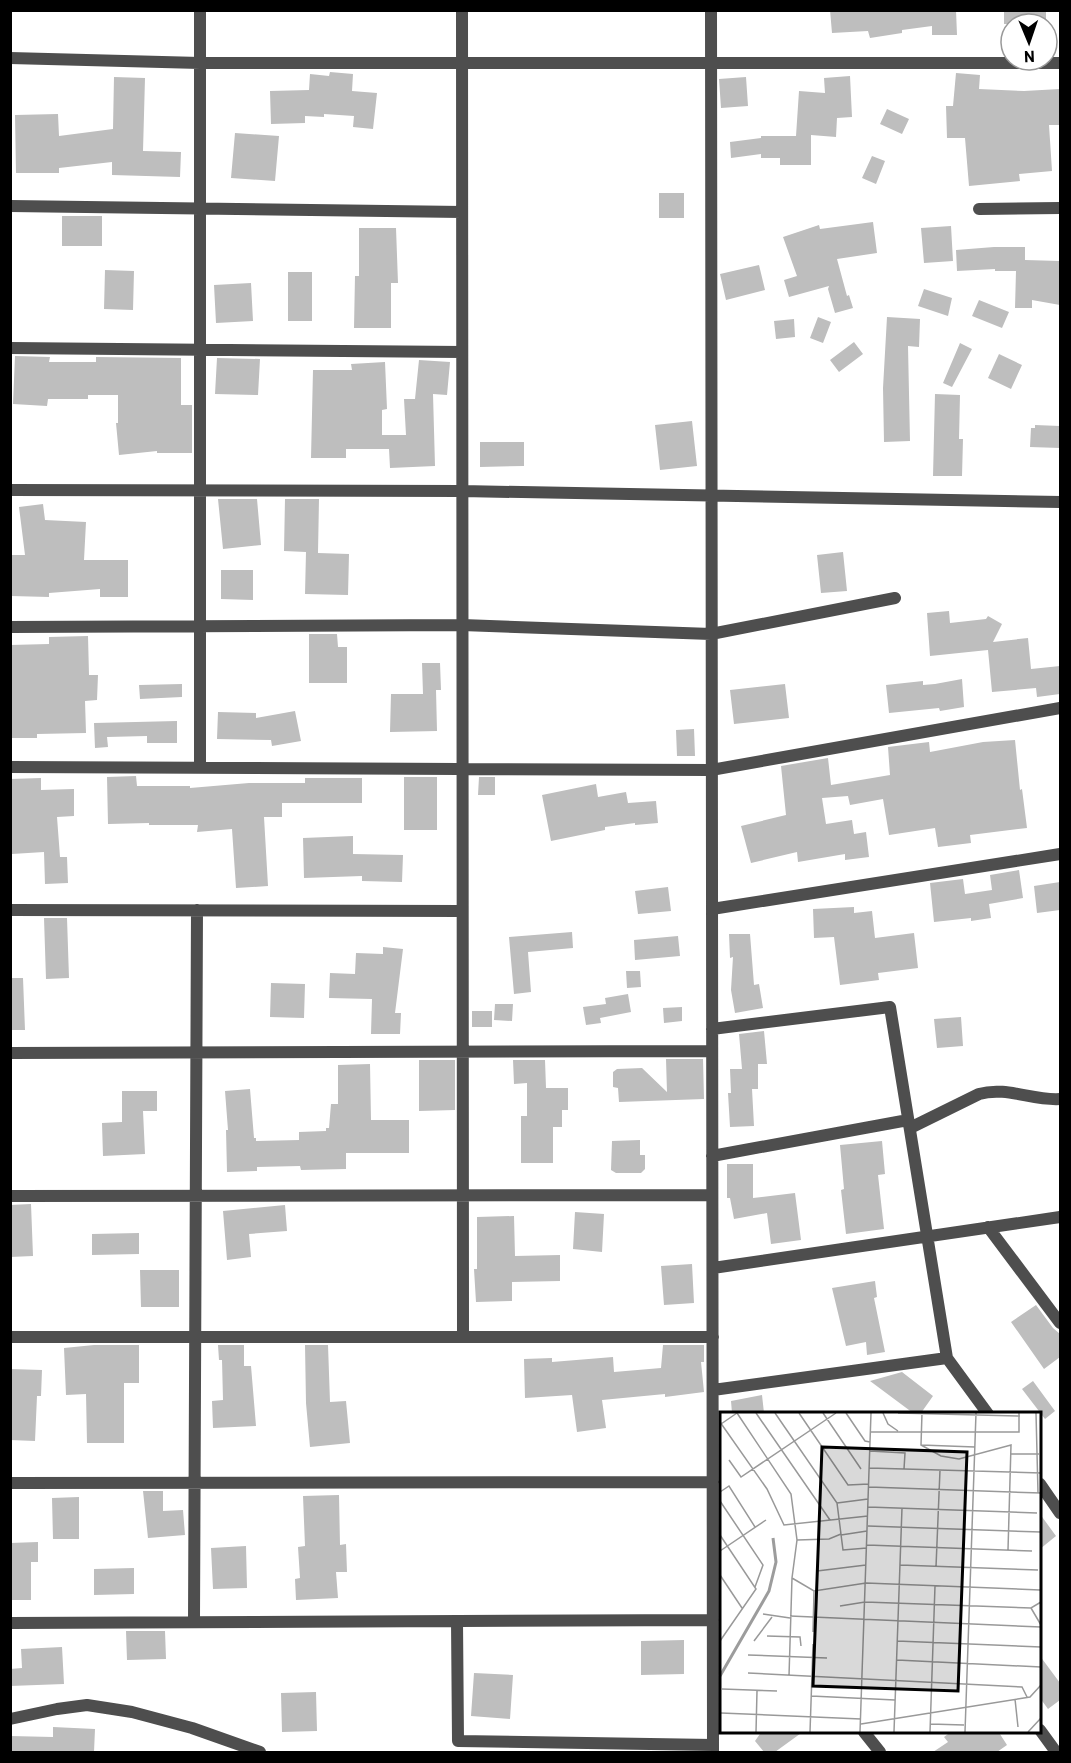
<svg xmlns="http://www.w3.org/2000/svg" width="1071" height="1763" font-family="Barlow,sans-serif">
<style>
.building{fill:#bebebe}
.lines{fill:none;stroke-linecap:round;stroke-linejoin:round}
.minor{stroke:#4e4e4e;stroke-width:12}
.inset-river{fill:none;stroke:#9c9c9c;stroke-width:3}
.inset-road{fill:none;stroke:#999;stroke-width:1.5}
.view{fill:#000;fill-opacity:0.15;stroke:#000;stroke-width:3}
.inset-edge{fill:none;stroke:#000;stroke-width:3}
</style>
<rect width="100%" height="100%" fill="#fff"/>
<path class="building" d="M830 10H956L957 35H932V26L902 30V33L870 38 868 31 832 33Z
M1004 10H1046V24H1004Z
M330 72 353 74 352 91 377 93 373 129 353 127 354 116 324 114V117L305 116V123L271 124 270 91 309 90 310 74 329 76Z
M956 73 980 75 979 89 1024 91 1060 89V125H1049L1052 171 1019 174 1020 181 969 186 965 138H947L946 106H953Z
M850 76 852 117 837 118 836 137 811 135V165H780V158H761V154L731 158 730 142 761 138V136H796L799 91 825 93 824 78Z
M114 77 145 78 143 151 181 152 180 177 112 175V162L59 168V173H16L15 115 58 114 59 136 113 129Z
M746 77 748 106 721 108 719 79Z
M887 109 909 119 902 134 880 124Z
M235 133 279 136 275 181 231 178Z
M872 156 885 161 876 184 862 178Z
M659 193H684V218H659Z
M62 216H102V246H62Z
M873 222 877 253 837 259 847 296 849 295 853 308 835 313 828 289 829 286 789 297 784 280 797 276 783 237 819 225 820 229Z
M951 226 953 261 924 263 921 228Z
M359 228H396L398 283H391V328H354L355 276H359Z
M994 247H1025V260L1060 261V305L1032 300V308H1015L1016 271H995V269L957 271 956 250Z
M759 265 765 290 726 300 720 274Z
M105 270 134 271 133 310 104 309Z
M288 272H312V321H288Z
M251 283 253 321 216 323 214 285Z
M924 289 952 298 948 316 918 306Z
M979 300 1009 312 1002 328 972 316Z
M818 317 831 322 823 343 810 338Z
M887 317 920 319 919 347 908 346 910 441 884 442 883 388Z
M794 319 795 337 776 339 774 321Z
M854 342 863 354 839 372 830 360Z
M960 343 972 349 952 387 943 383Z
M999 354 1022 365 1011 389 988 378Z
M15 356 50 357 49 362H96V357L181 358V405H192V453H157V451L119 455 116 423H118V395H88V399H48L47 406 13 404Z
M217 358 260 359 258 395 215 394Z
M419 360 450 362 447 395 433 394 435 466 390 468 389 449H346V458H311L313 370H352L351 364 385 362 387 409 382 410V435H406L404 399H415Z
M935 394 960 395 959 439H963L962 476H933Z
M692 421 697 466 660 470 655 425Z
M1035 425 1060 426V448L1030 447 1031 428H1035Z
M480 442H524V466L480 467Z
M218 499H257L261 545 223 549Z
M285 499H319L318 553 349 554 348 595 305 594 306 552 284 551Z
M43 504 45 520 86 522 84 560H128V597H100V589L49 593V597L11 596 12 555H25L19 507Z
M843 552 847 591 821 593 817 555Z
M221 570H253V600L221 599Z
M949 611 950 623 986 619 988 616 1002 624 993 642 1028 638 1031 669 1060 666V694L1037 697 1036 688 992 692 988 650 930 656 927 613Z
M309 634H337L338 647H347V683H309Z
M88 636 89 675H98L97 700 85 701 86 733 37 734V738H10V645L49 644V637Z
M422 663H440L441 690H436L437 731 390 732 391 694H423Z
M962 679 964 707 940 711 939 708 889 713 886 685 923 681V685L935 684Z
M182 684V697L140 699 139 685Z
M785 684 789 718 734 724 730 690Z
M295 711 301 741 272 746 271 740 217 739 218 712 256 713V718Z
M177 721V743H147V736L107 737 108 747 95 748 94 723Z
M694 729 695 756H677L676 730Z
M1015 740 1020 790 1022 789 1027 828 970 835 971 843 938 847 935 828 889 835 883 799 850 805 848 796 822 798 826 824 852 820 854 834 866 832 869 857 845 860V854L798 862 797 852 751 863 741 826 786 815 781 766 828 758 831 785 890 775 888 747 929 742 930 752 983 742Z
M136 776 137 786H190V788L249 783H305V778H362V803H282V817H264L268 886 236 888 232 829 197 832 198 825H149V823L108 824 107 777Z
M404 777H437V830H404Z
M479 777H495V795H478Z
M41 778V790L74 789V816L57 817 60 857H67L68 883 45 884 44 852 12 854 10 779Z
M596 784 598 797 626 792 628 803 656 801 658 823 635 825V823L605 827V830L551 841 542 795Z
M353 836V854L403 855 402 882 362 881V876L304 878 303 838Z
M1019 870 1023 898 989 904 991 918 971 921V918L934 922 930 883 963 879 965 894 992 890 990 875Z
M1060 882V910L1037 913 1034 886Z
M668 887 671 911 638 914 635 891Z
M854 907V913L872 911 875 938 914 933 918 968 878 973 879 980 840 985 834 937 814 938 813 909Z
M44 918H67L69 978 46 979Z
M572 932 573 948 528 952 531 992 514 994 509 937Z
M729 934H750L754 985 759 984 763 1008 735 1013 731 990 733 957 730 958Z
M678 936 680 956 635 960 634 940Z
M383 947 403 949 395 1013H401L400 1034H371L372 999 329 998 330 973 355 974 356 953 383 954Z
M626 971H640L641 987 627 988Z
M10 978H23L25 1030H10Z
M271 983 305 984 304 1018 270 1017Z
M628 994 631 1012 600 1018 601 1023 586 1025 583 1007 606 1004 605 998Z
M495 1004H513L512 1021 494 1020Z
M682 1007V1021L664 1023 663 1008Z
M472 1011H492V1027H472Z
M961 1017 963 1046 937 1048 934 1019Z
M764 1031 767 1064H758V1089H752L754 1126 730 1127 728 1093H731L730 1069H742L739 1034Z
M666 1059H703L704 1099 619 1102 618 1088 613 1087V1072L617 1069 642 1068 667 1092Z
M419 1060H455V1110L419 1111Z
M513 1060H545L546 1088H568V1110H562V1127H553V1163H521V1116H527V1083L514 1084Z
M370 1064 371 1120H409V1153H346V1169L301 1170 300 1166 257 1167V1171L227 1172 226 1130H228L225 1091 250 1089 254 1138H256V1141L299 1140V1132L326 1131V1128H329L331 1104H338V1065Z
M122 1091H157V1111H143L145 1154 103 1156 102 1123 122 1122Z
M640 1140V1155H645V1169L641 1173H616L611 1170 612 1141Z
M882 1141 885 1174 878 1175 884 1229 846 1234 841 1190 844 1189 840 1145Z
M727 1164H753V1198L795 1193 801 1240 771 1244 767 1213 734 1219 730 1198H727Z
M31 1204 33 1256 10 1257V1205Z
M285 1205 287 1231 249 1234 251 1257 227 1260 223 1211Z
M575 1212 604 1214 602 1252 573 1249Z
M514 1216 515 1256 560 1255V1281L512 1282V1301L476 1302 474 1269H477V1217Z
M139 1233V1254L92 1255V1234Z
M692 1264 694 1303 664 1305 661 1266Z
M140 1270H179V1307H141Z
M875 1281 877 1297 874 1298 885 1352 867 1355 866 1342 846 1346 832 1288Z
M1036 1305 1053 1328 1060 1334V1357L1044 1369 1011 1322Z
M94 1345H139V1383H124V1443H87L86 1394 66 1395 64 1348Z
M218 1345H244V1366H251L256 1426 213 1428 212 1401 223 1400 222 1360H219Z
M305 1345H328L330 1402 346 1401 350 1443 310 1447 306 1403Z
M663 1345H704V1362H701L704 1392 665 1397V1394L602 1400 606 1428 577 1432 572 1395 525 1398 524 1359 552 1358V1362L613 1357 614 1372 661 1368Z
M10 1369 42 1370 41 1396H37L35 1441 10 1440Z
M902 1372 933 1396 921 1413H913L870 1381Z
M1033 1381 1055 1411 1045 1419 1022 1389Z
M762 1395 764 1413H732L731 1401Z
M143 1491H163V1511L183 1510 185 1535 148 1538Z
M339 1495 340 1545 346 1544 347 1572H336L338 1598 296 1600 295 1579 300 1578 298 1547 305 1546 303 1496Z
M79 1497V1539H53L52 1498Z
M1040 1514 1056 1536 1040 1549Z
M38 1542V1562H31V1600H10V1543Z
M246 1546 247 1588 213 1589 211 1548Z
M134 1568V1594L94 1595V1569Z
M126 1631H165L166 1659 127 1660Z
M684 1640V1674L641 1675V1641Z
M62 1647 64 1684 10 1686V1669L22 1668 21 1649Z
M1040 1656 1060 1683V1700L1048 1709 1040 1698Z
M474 1673 513 1675 510 1719 471 1716Z
M316 1692 317 1731 282 1732 281 1693Z
M53 1727 95 1729 94 1752H10V1736L53 1737Z
M762 1731H804L775 1752H764L755 1741Z
M952 1731H998L1007 1745 997 1752H933L948 1742 944 1737Z"/>
<g class="lines">
<path class="minor" d="M200 10V767
M462 10 463 1336
M711 10 713 1752
M10 58 200 63H1060
M10 206 462 212
M979 209 1060 208
M10 348 462 352
M10 490 462 491 1060 502
M10 627 462 625 711 634 895 598
M10 767 711 770 1060 708
M712 909 1060 854
M10 910 462 911
M712 1029 890 1007 947 1358 988 1414
M10 1053 712 1051
M910 1128 979 1094C1006 1086 1033 1101 1060 1099
M712 1156 908 1120
M10 1196 712 1195
M988 1227 1060 1323
M713 1268 1060 1217
M10 1337H713
M713 1390 947 1358
M10 1483 713 1482
M1040 1484 1060 1513
M194 1621 197 910
M457 1621 458 1741 713 1745
M10 1623 713 1620
M10 1719 57 1709 87 1705 132 1712 192 1728 260 1752
M1040 1730 1056 1752
M864 1732 880 1752"/>
</g>
<g transform="translate(720 1412)">
<rect width="321" height="321" fill="#fff"/>
<path class="inset-river" d="M0 264 49 179 56 150 53 126"/>
<path class="inset-road" d="M17 1 71 82 77 128 72 166 69 264M36 1 110 108M55 1 117 91 123 138 147 136M79 1 128 73 149 72M103 1 141 57M126 1 145 29 150 30M163 1 168 12 178 19M178 1 300 4M202 1 201 33 221 44 239 47 291 33 288 138M316 1 318 81M0 10 47 77 64 113 148 104M1 12 17 1M151 20H299V1M201 33 255 35M150 39 185 41 184 57M291 42H319M9 48 21 65 116 1M149 56 321 61M149 75 321 81M0 80 9 74 35 115M0 89 43 153 35 175M117 91 148 87M148 95 317 101M148 114 321 120M0 123 36 177 0 229M121 123 147 119M77 128 109 127 121 122M147 133 312 139M0 139 46 108M180 153 318 158M216 155 220 58M97 159 146 153M0 163 22 196M72 166 94 179 146 171 320 178M120 194 145 190 311 196 321 190M311 196 321 213M43 202 70 206M70 204 321 215M93 220 94 179M47 224 80 225 81 234M34 229 52 205M177 229 321 235M28 243 107 246M177 248 321 255M28 261 302 275 307 285M2 277 57 279M91 284 175 288M295 287 298 315M1 301 141 307M141 312 310 285 321 273M210 312 244 313M36 320 37 279M90 320 93 232M140 320 151 1M174 320 182 96M210 320 215 174M245 320 256 1M308 320 321 306"/>
<path class="view" d="M102 35 247 40 238 279 93 274Z"/>
<rect width="321" height="321" class="inset-edge"/>
</g>
<rect width="1071" height="1763" fill="none" stroke="#000000" stroke-width="24"/>
<g transform="translate(1029 42) rotate(178)"><circle r="28" fill="#ffffff" stroke="#999999" stroke-width="1.5"/>
<path d="M0-4.5L10 22L0 15L-10 22Z" fill="#000000"/>
<text y="-9" font-size="16" font-weight="bold" text-anchor="middle" fill="#000000">N</text>
</g>
</svg>
